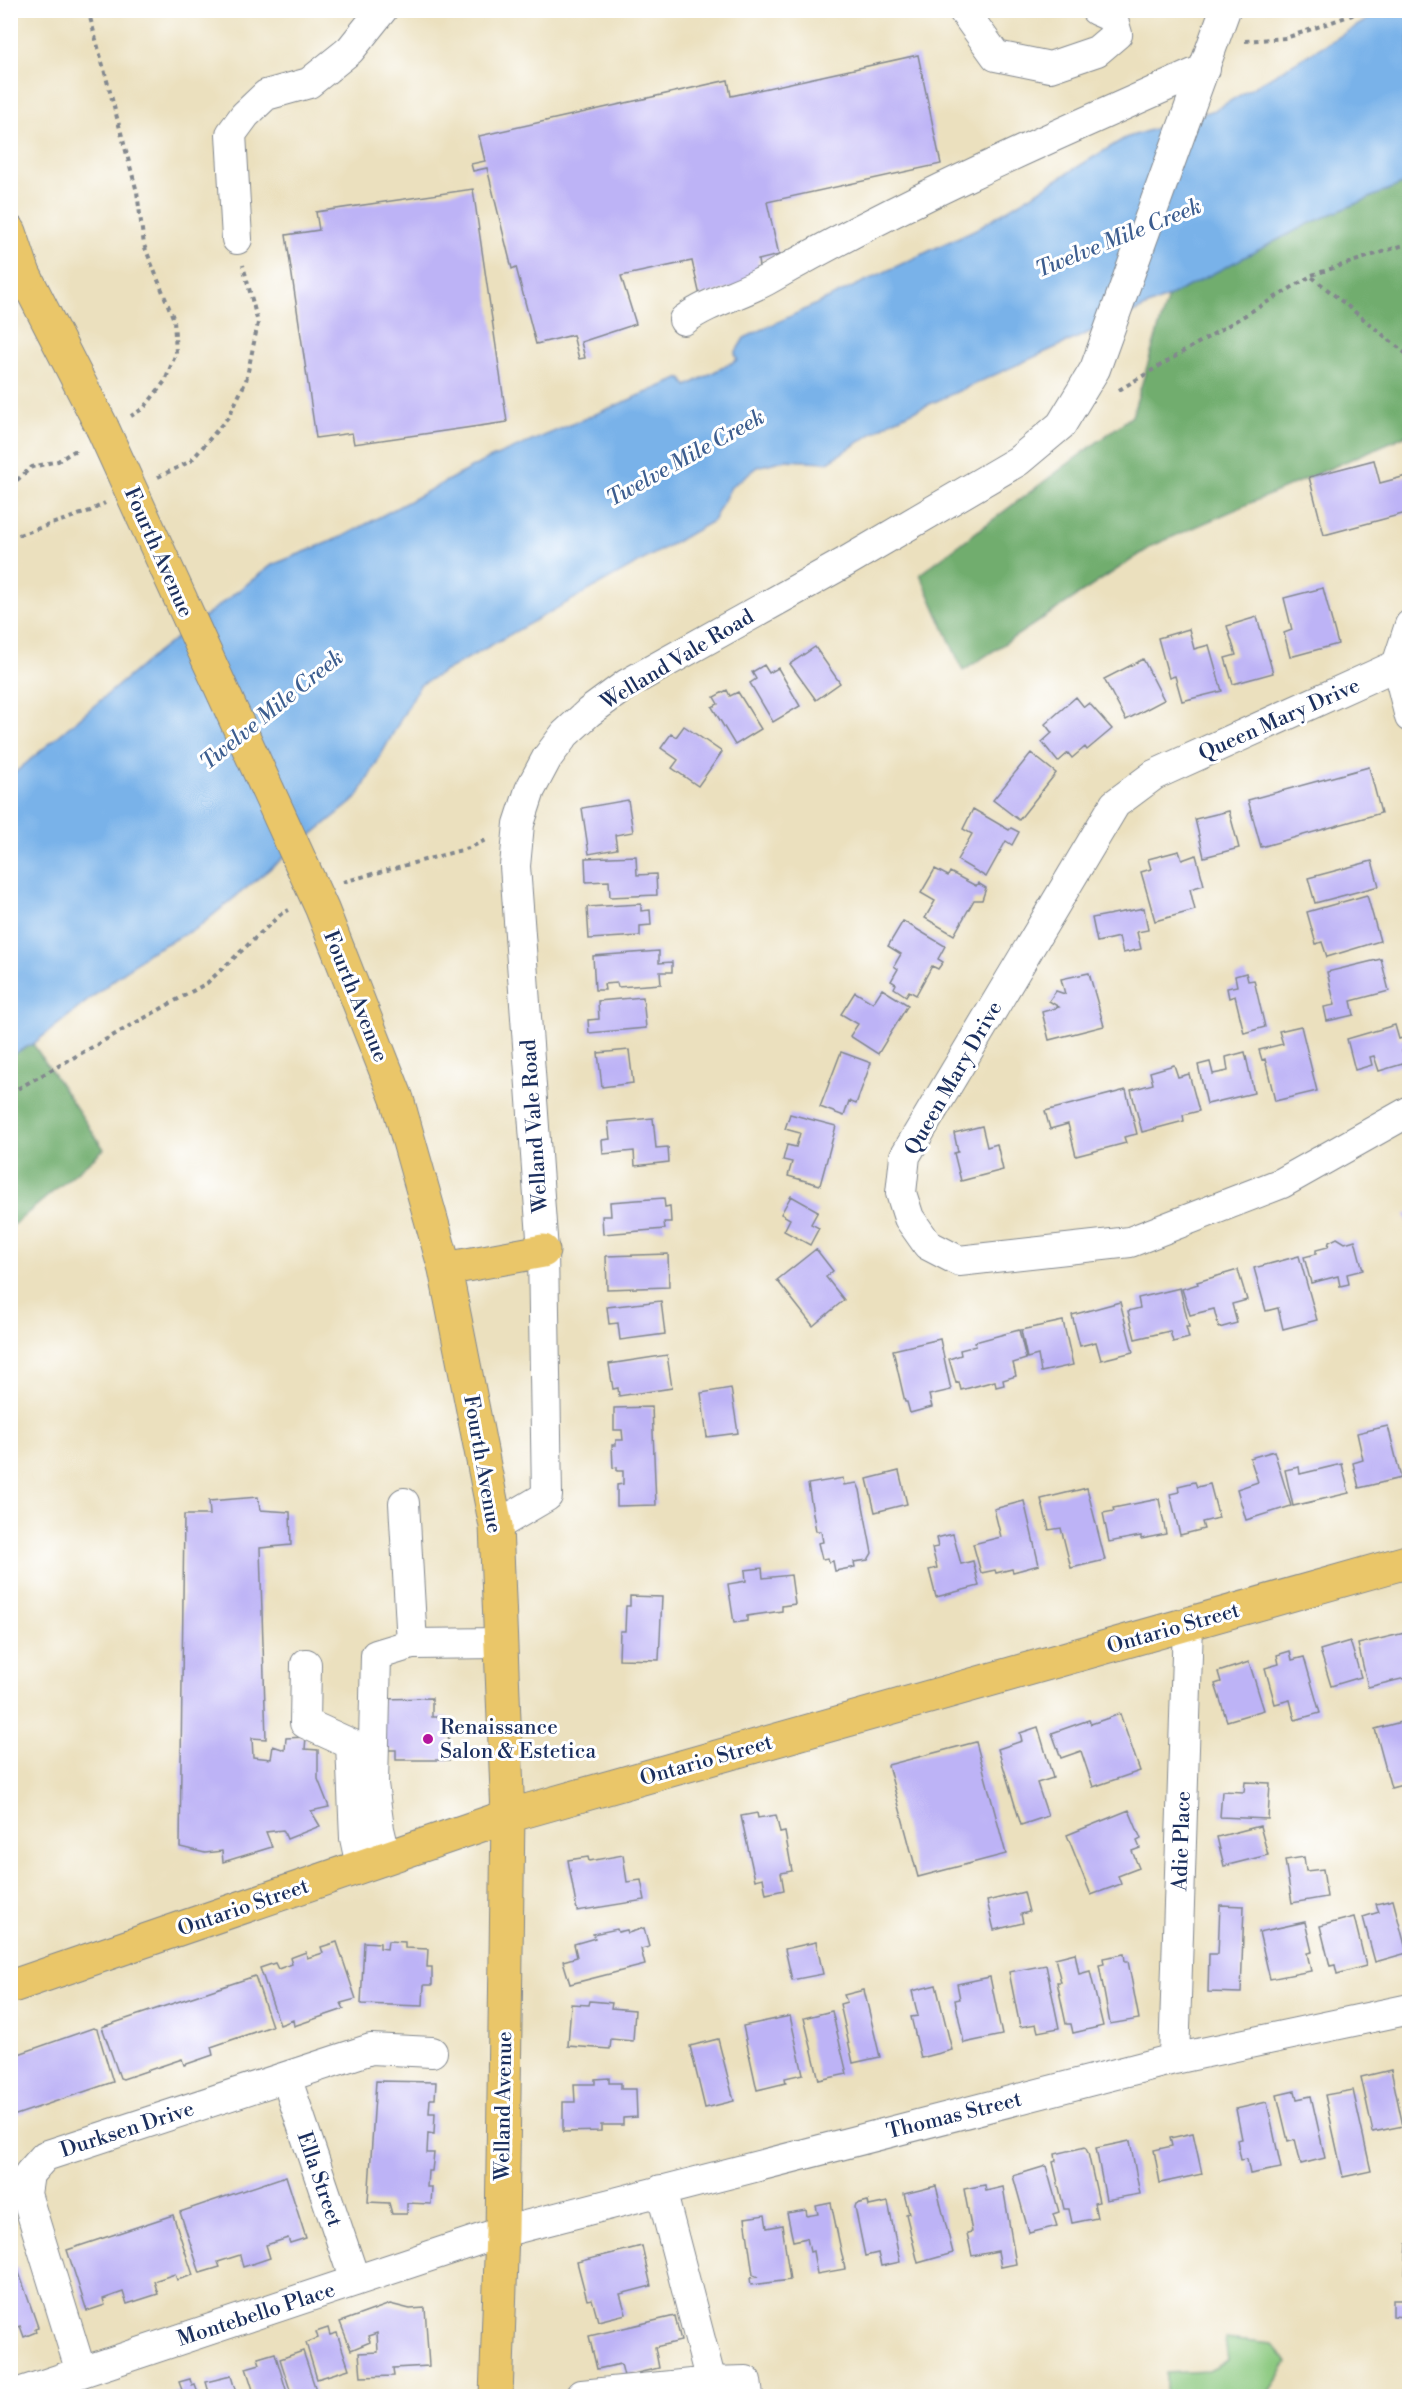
<svg xmlns="http://www.w3.org/2000/svg" width="1420" height="2407" font-family="'Libre Bodoni',serif">
<style>
.green{fill:#8cc980;stroke:#547c6f;stroke-width:1.5}
.forest{fill:#71ad6e;stroke:#466e66;stroke-width:1.5}
.water{fill:#79b2e9;stroke:#4a70a4;stroke-width:1.5}
.building{fill:#bdb3f6}
.lines{fill:none;stroke-linecap:round;stroke-linejoin:round}
.minor-casing{stroke:#83888e;stroke-width:32}
.major-casing{stroke:#83888e;stroke-width:35}
.highway-casing{stroke:#83888e;stroke-width:35}
.path{stroke:#83888e;stroke-width:4;stroke-dasharray:4.5 4.5;stroke-linecap:butt}
.minor{stroke:#fff;stroke-width:30}
.major{stroke:#eac669;stroke-width:33}
.highway{stroke:#eac669;stroke-width:33}
.major-bridge-casing{stroke:#83888e;stroke-width:35;stroke-linecap:butt}
.major-bridge{stroke:#eac669;stroke-width:33}
.poi-dot{fill:#b5179e;stroke:#fff;stroke-width:2}
.labels{text-anchor:middle;stroke-width:6;stroke-linejoin:round;paint-order:stroke}
.street-label{font-size:21px;fill:#1b2f5e;stroke:#fff}
.poi-label{font-size:21px;fill:#1b2f5e;stroke:#fff;text-anchor:start}
.water-label{font-size:22px;font-style:italic;fill:#3c5d8f;stroke:#fff}
</style>
<rect width="100%" height="100%" fill="#fff"/>
<filter id="ink" filterUnits="userSpaceOnUse"><feTurbulence type="fractalNoise" baseFrequency=".0167" numOctaves="2"/><feDisplacementMap in="SourceGraphic" scale="12" xChannelSelector="R" yChannelSelector="G"/><feConvolveMatrix kernelMatrix="1 2 1 2 8 2 1 2 1" color-interpolation-filters="sRGB"/></filter>
<filter id="wash" filterUnits="userSpaceOnUse"><feTurbulence type="fractalNoise" baseFrequency=".008" numOctaves="4" result="noise"/><feDisplacementMap in="SourceGraphic" scale="24" xChannelSelector="R" yChannelSelector="G"/><feGaussianBlur stdDeviation="1.35" result="paint"/><feColorMatrix in="noise" values="0 0 0 0 0 0 0 0 0 0 0 0 0 0 0 0 0 1.4 0 .05"/><feComposite in="paint" operator="in"/></filter>
<g filter="url(#wash)">
<rect width="100%" height="100%" fill="#ebe0be"/>
<path class="green" d="M1225 2339 1272 2344 1288 2363 1266 2396H1166V2373L1209 2371 1228 2361Z"/>
<path class="forest" d="M1409 181V434L1154 545 963 671 920 574 1132 416 1168 297 1306 225Z
M33 1044 104 1149 11 1227V1055Z"/>
<path class="water" d="M1382 11H1409V181L1306 225 1168 297 892 421 828 462 784 460 757 467 731 487 713 521 420 685 357 798 197 928 148 953 33 1044 11 1055V776L154 655 272 565 344 536 482 462 681 378 687 386 737 360 735 353 744 338 976 229 1125 138 1215 110Z"/>
<g id="blocks">
<path class="building" d="M918 55 941 164 767 202 779 255 758 260 761 281 700 296 692 261 621 276 636 324 581 342 585 358 579 359 573 335 536 344 516 267 512 269 487 168 473 171 471 164 485 161 479 136 728 80 731 96Z
M473 189 507 422 354 444 352 433 316 438 286 235 319 230 316 212Z
M1374 460 1380 483 1410 475V512L1324 535 1309 477Z
M1323 588 1338 644 1290 657 1284 633 1292 630 1284 598Z
M1257 617 1273 673 1233 684 1225 658 1236 655 1227 626Z
M1189 629 1194 649 1209 645 1222 691 1182 701 1175 676 1169 678 1158 638Z
M815 647 840 683 816 700 790 664Z
M1143 659 1164 700 1126 720 1104 679Z
M764 665 769 673 778 668 800 706 773 722 750 683 756 679 752 672Z
M727 690 730 696 738 692 761 729 735 745 712 707 718 704 714 697Z
M1076 697 1084 707 1089 703 1112 729 1087 750 1085 747 1072 758 1068 753 1058 762 1042 742 1052 733 1045 724Z
M684 726 722 752 698 786 672 768 678 760 661 748 671 734 676 737Z
M1031 753 1056 773 1019 820 993 800Z
M1369 767 1381 813 1261 847 1248 800Z
M628 800 633 832 615 835 617 849 589 854 582 808Z
M973 809 1009 830 1011 828 1019 832 1012 845 1006 841 986 877 957 860 972 834 963 829Z
M1229 811 1239 848 1204 857 1195 819Z
M1179 851 1182 860 1196 855 1204 885 1190 889 1195 910 1155 921 1141 872 1151 869 1148 859Z
M636 856 637 875 656 874 657 895 610 897 609 881 586 882 585 858Z
M1372 861 1379 886 1315 903 1308 878Z
M935 869 948 876 950 872 976 886 978 883 986 888 982 900H974L954 935 925 918 935 901 921 893Z
M1367 895 1380 941 1327 957 1322 942 1316 944 1307 912Z
M641 904V911L650 910 651 925 640 926V936L589 939 587 907Z
M1144 908 1148 930 1137 932 1141 949 1123 953 1119 937 1097 942 1092 918Z
M903 921 945 946 938 959 943 962 938 969 932 966 916 995 909 991 906 996 894 988 896 984 891 981 898 969 894 966 901 954 888 946Z
M659 951V963L672 962V972H660L661 984 618 987 617 983 604 984 605 990H595L593 956Z
M1381 959 1389 991 1351 1001 1354 1015 1327 1021 1324 1007 1335 1005 1327 972Z
M1089 973 1104 1026 1049 1040 1042 1012 1059 1007 1049 1001 1056 991 1065 994 1061 979Z
M1246 973 1248 981 1254 980 1265 1027 1244 1033 1235 996 1229 998 1227 988 1237 986 1235 976Z
M882 989 908 1005 878 1054 850 1036 858 1024 841 1014 855 992 873 1003Z
M643 997 646 1028 589 1033 588 1020 599 1019 598 1001Z
M1395 1025 1399 1039 1406 1037 1409 1049 1402 1051 1406 1063 1379 1071 1374 1056 1370 1057 1372 1065 1355 1070 1347 1039Z
M1301 1026 1317 1091 1275 1101 1265 1059 1262 1060 1259 1050 1283 1044 1279 1031Z
M629 1050 633 1083 602 1087 598 1053Z
M841 1052 871 1063 856 1104 849 1101 844 1116 820 1107Z
M1245 1052 1254 1093 1207 1104 1198 1065 1210 1062 1213 1074 1228 1071 1226 1057Z
M1174 1065 1178 1077 1189 1074 1199 1111 1183 1115 1184 1121 1142 1132 1131 1090 1153 1084 1150 1072Z
M1126 1090 1137 1134 1124 1137 1126 1143 1076 1156 1068 1124 1050 1129 1045 1111Z
M790 1114 836 1126 820 1185 788 1176 792 1162 783 1160 787 1145 796 1147 800 1133 785 1129Z
M653 1118 656 1148 668 1147 669 1162 635 1166 634 1151 603 1154 602 1140 610 1139 608 1122Z
M982 1126 987 1147 997 1144 1003 1170 961 1181 954 1153 958 1152 954 1133Z
M791 1196 818 1211 811 1224 819 1228 810 1245 784 1231 790 1219 781 1214Z
M664 1198 665 1207 670 1206 671 1222H664L665 1229 603 1234 602 1216H611L610 1202Z
M1410 1213V1228H1409L1405 1214Z
M1337 1238 1345 1243 1355 1240 1363 1270 1347 1274 1349 1284 1340 1286 1338 1276 1311 1283 1304 1257 1316 1254V1250L1328 1247 1329 1242Z
M816 1249 833 1271 826 1277 844 1300 813 1326 777 1280Z
M668 1254 669 1287 607 1289 606 1256Z
M1299 1256 1317 1320 1283 1329 1278 1308 1266 1311 1254 1268Z
M1238 1270 1247 1300 1232 1304 1237 1323 1219 1328 1214 1309 1190 1315 1182 1289 1198 1284 1197 1282Z
M1180 1288 1189 1327H1186L1189 1338 1173 1342 1170 1331 1135 1339 1128 1311 1140 1308 1138 1298Z
M661 1301 665 1334 620 1340 618 1323 609 1324 607 1307Z
M1120 1302 1133 1352 1101 1360 1096 1342 1080 1346 1072 1315Z
M1063 1321 1073 1365 1041 1372 1038 1355 1027 1358 1021 1330Z
M1019 1330 1026 1359 1013 1363 1016 1376 1003 1380 1004 1385 996 1387 995 1381 961 1390 959 1382 956 1383 949 1359 961 1355 960 1350 976 1346 975 1342Z
M940 1339 951 1390 929 1395 932 1407 910 1413 907 1402H905L893 1350Z
M667 1355 672 1388 619 1396 618 1388 613 1389 609 1364Z
M731 1388 738 1433 707 1437 701 1393Z
M652 1407 656 1505 617 1506V1485L623 1484V1471H617V1467L613 1468 612 1445H616V1440H623L622 1430H614V1408Z
M1388 1426 1401 1478 1359 1488 1353 1463 1363 1460 1357 1433Z
M1274 1451 1291 1506 1246 1520 1237 1489 1258 1482 1250 1458Z
M1342 1464 1349 1493 1293 1506 1285 1470 1299 1467 1300 1474Z
M899 1471 907 1504 875 1512 867 1479Z
M843 1478 844 1485 857 1483 860 1490 872 1553 868 1560 854 1562 855 1567 835 1571 833 1561 829 1562 828 1558 822 1559 818 1543 823 1542 821 1531H816L808 1484Z
M1195 1482 1197 1487 1210 1484 1219 1518 1202 1522 1204 1529 1180 1535 1170 1494 1179 1492 1178 1486Z
M1087 1488 1105 1560 1071 1568 1061 1528 1049 1530 1041 1499Z
M258 1497 260 1510 290 1512 291 1545 260 1548 266 1739 252 1738 253 1757 271 1759 273 1746 285 1750 286 1738 306 1737 305 1749 318 1750V1779L329 1807 311 1811 320 1826 287 1839 283 1830 266 1832 272 1847 223 1862 222 1851 205 1853 180 1847 184 1515H210L209 1501Z
M1159 1499 1166 1534 1141 1539V1536L1109 1542 1103 1513 1114 1511 1113 1508Z
M1024 1501 1039 1565 1013 1572 1012 1569 996 1573 995 1570 981 1573 973 1544 1001 1537 994 1509Z
M953 1534 961 1564 973 1561 979 1586 936 1597 929 1570 937 1568 932 1548 938 1547 936 1538Z
M762 1568 763 1578 791 1575 795 1604 782 1606V1611L747 1616V1621L734 1623 728 1584 746 1581 745 1570Z
M630 1596 662 1597 659 1660 619 1659 620 1631H625L626 1606H630Z
M1409 1632 1410 1677 1368 1687 1358 1644Z
M1350 1641 1361 1677 1331 1686 1320 1650Z
M1290 1651 1292 1660 1304 1657 1320 1713 1295 1720 1290 1700 1275 1704 1265 1668 1279 1664 1277 1655Z
M1249 1662 1264 1710 1227 1721 1215 1684 1221 1682 1218 1672Z
M432 1698V1717H448L449 1760H396V1750H382V1699Z
M1120 1714 1140 1771 1093 1787 1081 1751 1061 1758 1052 1733 1089 1720 1091 1724Z
M1401 1722 1410 1754V1783L1391 1788 1375 1729Z
M1038 1727 1053 1778 1037 1783 1048 1816 1021 1825 998 1749 1022 1741 1020 1733Z
M976 1742 1006 1854 918 1877 888 1765Z
M1245 1782 1270 1783 1268 1819 1220 1817 1222 1791 1244 1792Z
M1129 1810 1141 1839 1137 1841 1140 1848 1132 1851 1139 1868 1118 1876 1121 1884 1091 1895 1067 1835Z
M757 1813 758 1818 776 1815 780 1833 785 1832 792 1871 781 1873 784 1890 766 1894 763 1878 755 1880 741 1816Z
M1260 1826 1268 1855 1224 1866 1217 1837Z
M623 1855 627 1882 641 1880 645 1900 577 1911 568 1860 588 1857 589 1861Z
M1304 1857 1306 1871 1323 1869 1327 1897 1292 1903 1285 1860Z
M1024 1892 1029 1912 1021 1914 1023 1923 994 1930 987 1901Z
M1393 1900 1407 1953 1375 1962 1363 1917 1379 1912 1376 1904Z
M1220 1905 1244 1906 1241 1993 1208 1992 1209 1954H1218Z
M1354 1917 1366 1966 1337 1974 1335 1965 1330 1966 1320 1926Z
M1305 1922 1312 1952 1307 1953 1311 1971 1270 1979 1259 1932Z
M644 1928 649 1947 641 1949 645 1965 570 1984 563 1961 577 1957 574 1944 595 1938 593 1934 617 1929 618 1932 627 1930 628 1933Z
M388 1941 405 1942V1948L428 1949 427 1967H432V1985H424L423 2006 361 2004 364 1942 380 1943V1948L387 1949Z
M337 1942 356 1999 341 2003 344 2009 294 2026 293 2020 280 2025 260 1968 275 1963 278 1969 292 1964 290 1958 306 1952 307 1958 323 1953 321 1947Z
M816 1942 823 1974 792 1980 785 1949Z
M1075 1953 1079 1974 1090 1971 1103 2026 1073 2033 1071 2024H1066L1057 1982H1061L1055 1958Z
M1124 1954 1125 1961H1128L1139 2019 1110 2024 1099 1965 1104 1964 1103 1958Z
M1046 1965 1059 2028 1038 2032 1036 2024 1020 2027 1009 1972Z
M255 1976 272 2026 211 2047 213 2055 184 2065 182 2059 123 2079 120 2078 102 2027Z
M990 1977 1002 2035 964 2043 955 2000 960 1999 957 1984Z
M936 1985 952 2050 921 2058 911 2017 918 2016 912 1991Z
M864 1990 880 2057 853 2063 840 2004 847 2002 844 1995Z
M590 2001 612 2003 611 2008 635 2010 633 2041 611 2039 610 2049 568 2046 571 2004 589 2005Z
M832 2011 847 2074 819 2080 804 2018Z
M790 2016 803 2074 785 2078 786 2083 757 2090 743 2026Z
M93 2028 97 2029 113 2082 10 2117V2057Z
M718 2039 734 2101 705 2108 690 2046Z
M1391 2070 1403 2126 1373 2132 1361 2077Z
M609 2078V2083H621V2089H636L637 2117 623 2118V2125H601V2131L563 2132V2102H575L574 2084H595V2079Z
M376 2081 436 2082 435 2099H430L429 2113H435L434 2134 428 2133 427 2153H434L432 2171H428L427 2187H432L431 2204 407 2203V2214H392L389 2203 368 2202Z
M1353 2090 1371 2171 1343 2177 1325 2095Z
M1295 2091 1297 2099 1311 2096 1325 2158 1301 2164 1295 2139 1288 2141 1277 2095Z
M1267 2102 1281 2168 1250 2174 1247 2159 1241 2160 1237 2140 1242 2139 1236 2109Z
M1193 2133 1202 2174 1160 2183 1154 2150 1172 2146 1170 2138Z
M1130 2141 1140 2194 1106 2200 1096 2148Z
M1085 2147 1088 2153 1099 2202 1094 2203 1097 2218 1072 2223 1069 2209H1064L1053 2162 1056 2161 1055 2154Z
M1046 2166 1059 2212 1053 2214 1057 2226 1029 2233 1013 2176Z
M286 2176 306 2238 290 2243 288 2238 266 2245 270 2258 243 2267 240 2255 218 2262 220 2267 200 2273 180 2212Z
M985 2185 986 2191 1003 2187 1016 2264 1001 2267 998 2251 972 2256 967 2233 972 2232 964 2189Z
M936 2186 953 2253 918 2263 906 2214 909 2213 904 2194Z
M868 2201 869 2206 888 2202 900 2262 881 2266 878 2253 865 2256 855 2207 856 2204Z
M831 2203 845 2269 817 2274 813 2251 810 2252 807 2238 793 2241 787 2213 806 2210 807 2216 818 2214 816 2206Z
M173 2215 193 2275 177 2280 175 2274 154 2281 158 2294 127 2304 123 2292 103 2299 105 2305 87 2311 67 2250Z
M765 2215 767 2228 782 2225 790 2280 751 2285 750 2278 758 2277 753 2275 745 2218Z
M1407 2244H1410V2275H1405Z
M642 2246 651 2286 620 2294 626 2314 598 2321 592 2299 587 2300 577 2262Z
M17 2267 38 2327 35 2328 36 2332 24 2337 20 2326 10 2330V2270Z
M1406 2290H1410V2322H1405V2317L1393 2316V2300H1405Z
M390 2304 410 2309 425 2308 429 2366 393 2368 394 2376 361 2377 359 2353 378 2352 377 2333 368 2336 370 2342 351 2350 340 2322Z
M675 2316 681 2341 655 2347 659 2368 624 2376 621 2364 597 2369 589 2336Z
M328 2328 330 2335 337 2333 349 2369 317 2379 306 2343 318 2338 316 2332Z
M1406 2333H1410V2362H1405Z
M303 2351 318 2396H292L280 2359Z
M275 2353 288 2396H255L246 2368 260 2364 258 2358Z
M231 2376 237 2396H210L206 2382Z
M1405 2377H1410V2396H1405Z
M190 2379 192 2386 195 2385 199 2396H164L182 2390 179 2382Z"/>
</g>
</g>
<g filter="url(#ink)">
<use href="#blocks" fill-opacity="0" stroke="#83888e" stroke-width="1.5"/>
<g class="lines">
<g class="minor-casing">
<path id="minor" d="M963 10 996 56 1050 67 1097 51 1117 34 1112 17 1096 10
M237 239 231 134 245 115 266 95 309 83 350 50 382 10
M684 320C709 301 743 294 770 278 910 198 1058 134 1205 69
M1410 625 1397 665 1410 717
M1397 665 1154 775 1115 804 905 1156 901 1193 909 1218 928 1245 959 1261 1130 1242 1282 1183 1410 1111
M404 1503 412 1644 501 1643
M496 1526 547 1496 543 1251 515 866 519 824 530 790 547 758 565 734 589 712 627 684 844 563 1018 461 1061 425 1095 369 1225 10
M306 1664 305 1723 351 1744 355 1838 361 1866
M386 1858 379 1829 373 1784 376 1655 412 1644
M1174 2059 1188 1624
M286 2077 355 2281
M81 2372 26 2194 29 2174 45 2156 371 2049 432 2052
M711 2382 746 2381 748 2396
M582 2395 711 2382 661 2190
M10 2396 502 2232 1174 2059 1410 2009"/>
</g>
<g class="major-casing">
<path id="major" d="M10 232 24 274 102 427
M397 1099 445 1269 496 1526 508 1816 502 2232 496 2396
M445 1269 543 1251
M10 1987 508 1816 1410 1561"/>
</g>
<g class="highway-casing">
<path id="highway" d="M10 266 24 274"/>
</g>
<path class="path" d="M88 10 137 192 144 245 174 320 176 353 165 381 144 408 131 416
M1245 41 1286 38 1352 15 1358 10
M1312 275 1410 243
M1119 390 1311 276 1410 357
M158 477 191 461 229 416 246 381 258 323 243 265
M10 486 32 467 58 461 79 448
M10 538 90 511 105 503
M343 882 469 848 488 839
M10 1093 207 983 281 914 289 910"/>
<use href="#minor" class="minor"/>
<use href="#major" class="major"/>
<use href="#highway" class="highway"/>
<g class="major-bridge-casing">
<path id="major-bridge" d="M102 427 322 909 397 1099"/>
</g>
<use href="#major-bridge" class="major-bridge"/>
</g>
</g>
<circle class="poi-dot" cx="428" cy="1739" r="6"/>
<g class="labels">
<g class="street-label">
<text transform="translate(159 552) rotate(66)" y="7">Fourth Avenue</text>
<text transform="translate(677 659) rotate(-31)" y="7">Welland Vale Road</text>
<text transform="translate(1279 719) rotate(-24)" y="7">Queen Mary Drive</text>
<text transform="translate(356 996) rotate(68)" y="7">Fourth Avenue</text>
<text transform="translate(953 1078) rotate(-60)" y="7">Queen Mary Drive</text>
<text transform="translate(534 1126) rotate(-94)" y="7">Welland Vale Road</text>
<text transform="translate(483 1464) rotate(80)" y="7">Fourth Avenue</text>
<text transform="translate(1173 1628) rotate(-16)" y="7">Ontario Street</text>
<text transform="translate(706 1760) rotate(-16)" y="7">Ontario Street</text>
<text transform="translate(1181 1841) rotate(-88)" y="7">Adie Place</text>
<text transform="translate(243 1907) rotate(-19)" y="7">Ontario Street</text>
<text transform="translate(503 2106) rotate(-89)" y="7">Welland Avenue</text>
<text transform="translate(954 2115) rotate(-14)" y="7">Thomas Street</text>
<text transform="translate(127 2129) rotate(-18)" y="7">Durksen Drive</text>
<text transform="translate(320 2179) rotate(71)" y="7">Ella Street</text>
<text transform="translate(256 2314) rotate(-18)" y="7">Montebello Place</text>
</g>
<g class="poi-label">
<text x="440" y="1734">Renaissance<tspan x="440" dy="24">Salon &amp; Estetica</tspan></text>
</g>
<g class="water-label">
<text transform="translate(1118 237) rotate(-22)" y="8">Twelve Mile Creek</text>
<text transform="translate(685 457) rotate(-29)" y="8">Twelve Mile Creek</text>
<text transform="translate(271 709) rotate(-39)" y="8">Twelve Mile Creek</text>
</g>
</g>
<rect width="1420" height="2407" fill="none" stroke="#fff" stroke-width="36"/>
</svg>
